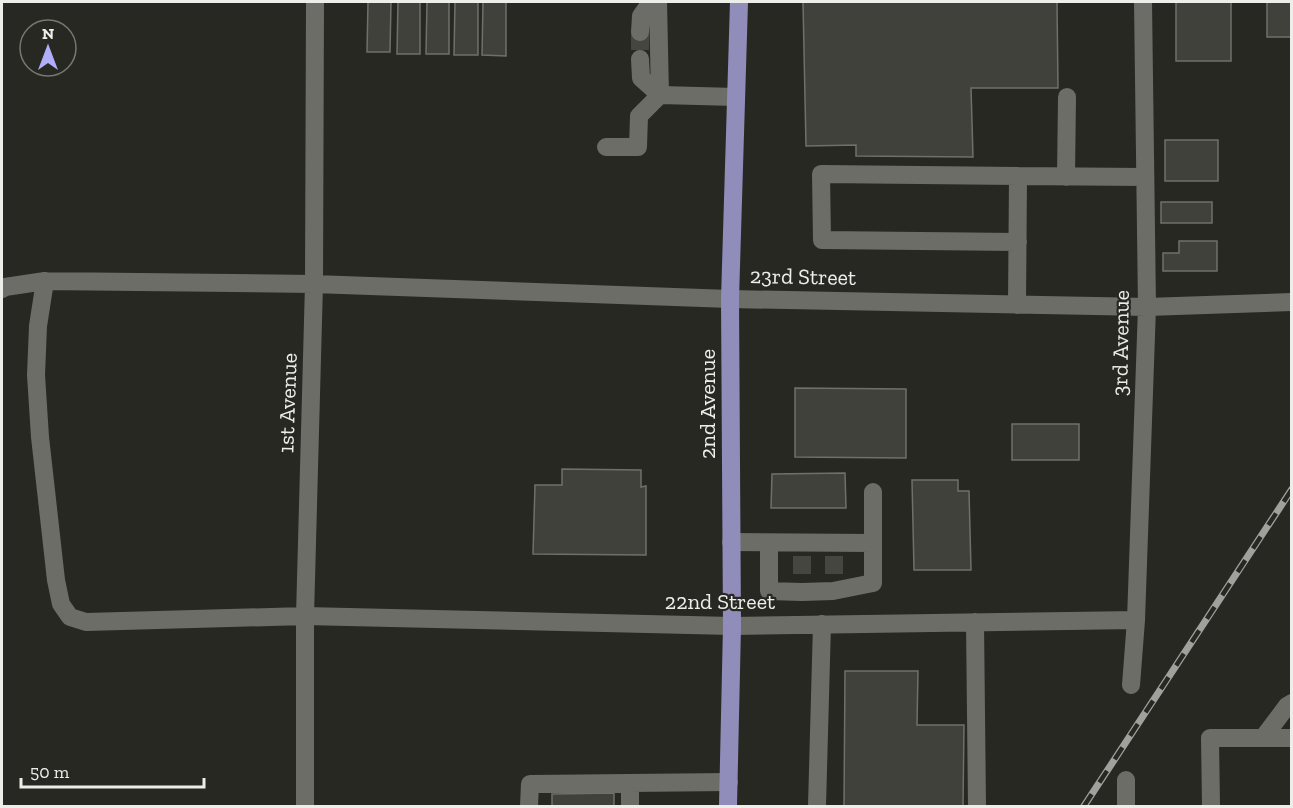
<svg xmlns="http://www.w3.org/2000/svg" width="1293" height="808" font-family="'Zilla Slab',serif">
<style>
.building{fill:#41413c;stroke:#70706b;stroke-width:1.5}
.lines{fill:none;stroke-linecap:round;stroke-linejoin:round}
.minor-tunnel{stroke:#464641;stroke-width:18;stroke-dasharray:18 9;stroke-linecap:butt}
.minor{stroke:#6d6d68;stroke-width:18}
.major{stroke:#908dba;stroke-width:18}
.rail-casing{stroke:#a0a19c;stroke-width:7}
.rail{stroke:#282823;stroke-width:4.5;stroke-dasharray:14;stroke-linecap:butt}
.labels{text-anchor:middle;stroke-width:4.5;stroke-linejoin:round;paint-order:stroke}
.street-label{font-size:22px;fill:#edeeea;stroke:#282823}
</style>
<rect width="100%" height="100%" fill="#282823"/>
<path class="building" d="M368 2H391L390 52H367Z
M398 2H420V54H397Z
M427 2H449V54H426Z
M455 2H478V55H454Z
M483 2H506V56L482 55Z
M803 2H1057L1058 88H971L973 157 856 156V145L806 146Z
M1176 2H1231V61H1176Z
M1267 2H1292V37H1267Z
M1165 140H1218V181H1165Z
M1161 202H1212V223H1161Z
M1179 241H1217V271H1163V253H1179Z
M795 388 906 389V458L795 457Z
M1012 424H1079V460H1012Z
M562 469 641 470V487L646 486V555L533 554 535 485H562Z
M845 473 846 508H771L772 474Z
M912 480H958V491H969L971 570H914Z
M845 671H918L917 725H964L963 806H844Z
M614 793V806H552V794Z"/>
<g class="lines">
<path class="minor-tunnel" d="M640 32V59
M802 556V580
M834 556V581"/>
<path class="minor" d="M658 2 660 95 736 97
M640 32 641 16 651 2
M606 147H638L639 116 660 95 641 78 640 59
M1018 176 821 174 822 240 1018 242
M1066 177 1067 97
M45 281 38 326 36 375 40 437 56 580 61 604 70 617 86 622 305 616 732 626 1136 620
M2 289 5 287 45 281 314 284 730 299 1147 307 1292 302
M1017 305 1018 176 1144 177
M873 492V543
M731 542 873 543V583L833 591 802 592 769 591V543
M975 622 977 806
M1131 685 1136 620 1147 307 1143 2
M1263 738 1287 706 1292 703
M305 806V616L314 284 315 2
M529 806 530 784 729 782
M630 806V783
M817 806 822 624
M1126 806V780
M1211 806 1210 738H1292"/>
<path class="major" d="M728 806 732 626 730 299 739 2"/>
<g class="rail-casing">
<path id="rail" d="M1084 806 1292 489"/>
</g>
<use href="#rail" class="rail"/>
</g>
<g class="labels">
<g class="street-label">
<text transform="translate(803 276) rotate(1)" y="8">23rd Street</text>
<text transform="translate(1120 343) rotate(-89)" y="8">3rd Avenue</text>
<text transform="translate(287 403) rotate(-88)" y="8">1st Avenue</text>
<text transform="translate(707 404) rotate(-90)" y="8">2nd Avenue</text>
<text x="720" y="609">22nd Street</text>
</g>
</g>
<rect width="1293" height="808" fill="none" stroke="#edeeea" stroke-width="6"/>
<g transform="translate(48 48)"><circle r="28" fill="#282823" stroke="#777773" stroke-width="1.5"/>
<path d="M0-4.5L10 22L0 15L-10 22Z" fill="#b2adf9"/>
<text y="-9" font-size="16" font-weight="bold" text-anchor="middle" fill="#edeeea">N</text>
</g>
<path d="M21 778v9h183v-9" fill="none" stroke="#edeeea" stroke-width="3"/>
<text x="30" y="778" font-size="18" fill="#edeeea" stroke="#282823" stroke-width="4.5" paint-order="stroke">50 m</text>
</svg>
